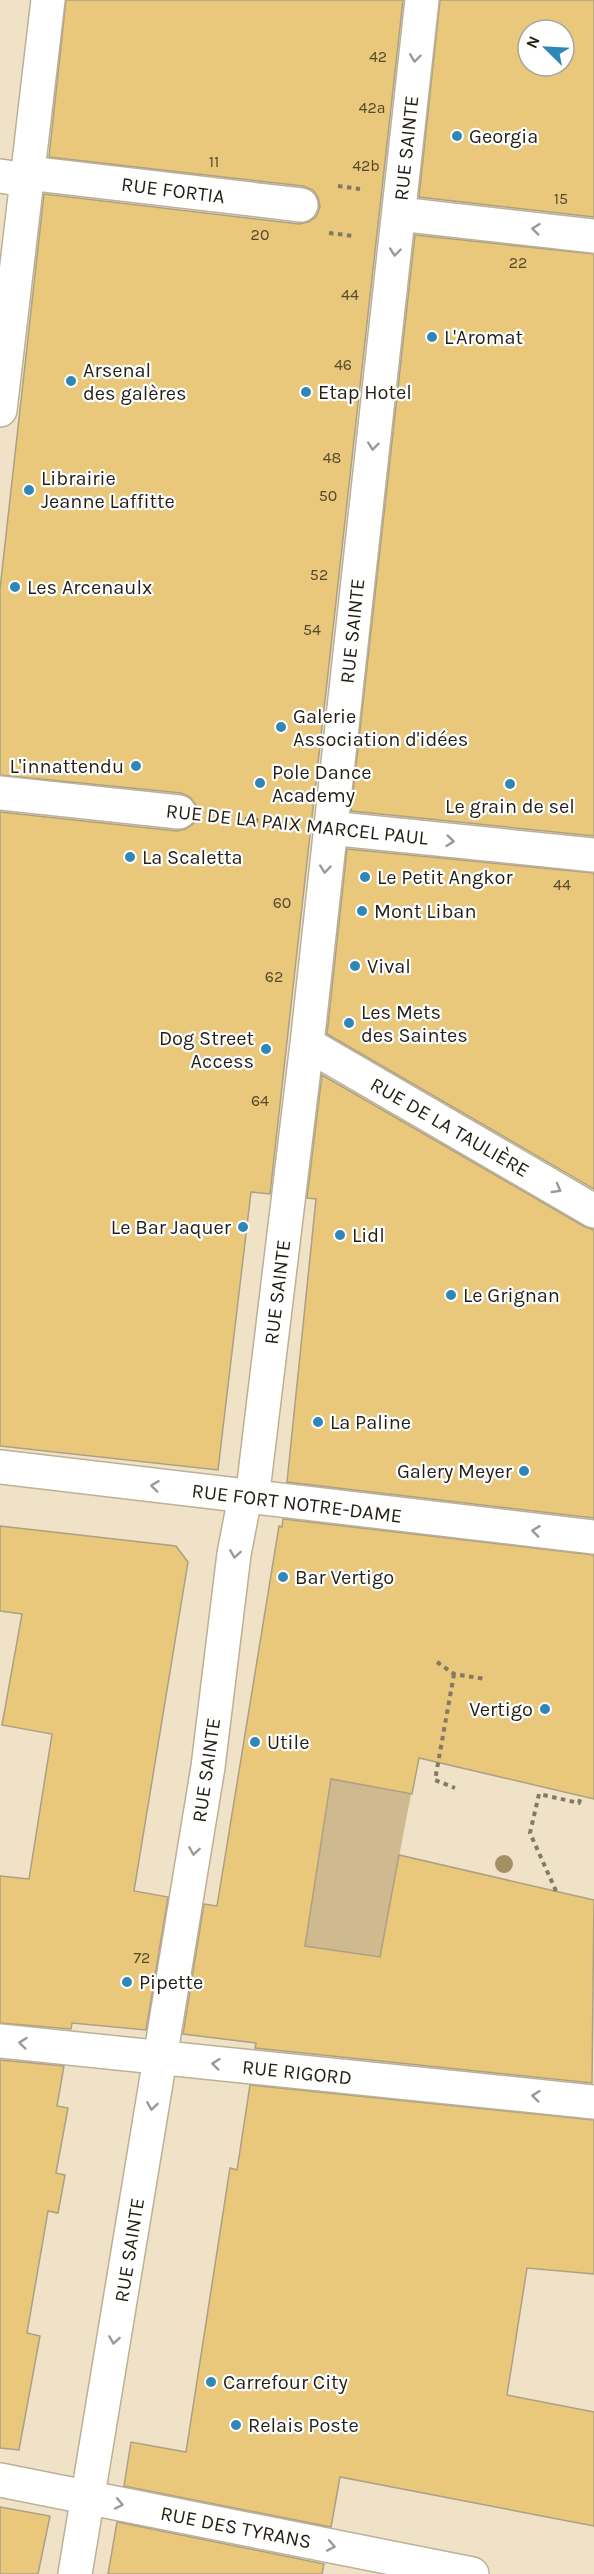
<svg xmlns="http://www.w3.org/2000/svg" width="594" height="2574" font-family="Karla,sans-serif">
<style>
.green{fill:#ceba8e}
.building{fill:#e9c77b;stroke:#aca085;stroke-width:1.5;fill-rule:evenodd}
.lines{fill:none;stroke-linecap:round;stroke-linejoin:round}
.minor-casing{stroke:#bcb095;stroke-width:36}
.path{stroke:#827967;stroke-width:4;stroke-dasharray:4.5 4.5;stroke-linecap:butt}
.minor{stroke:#fff;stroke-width:33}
.tree{fill:#a39164}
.oneway{stroke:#9c9a96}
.poi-dot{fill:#2e87b5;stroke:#fff;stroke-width:2}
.labels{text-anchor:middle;stroke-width:4.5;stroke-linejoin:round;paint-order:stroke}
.number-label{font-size:16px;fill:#55492e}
.poi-label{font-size:20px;fill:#241f15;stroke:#fff;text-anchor:start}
.street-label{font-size:20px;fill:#241f15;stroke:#fff}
</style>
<rect width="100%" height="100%" fill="#efe2c6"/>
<path class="green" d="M331 1779 411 1794 380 1957 305 1946Z"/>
<path class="building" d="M66 0H403L270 1194 251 1192 218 1470 0 1446V812L177 831 186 829 194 823 198 813 196 805 190 797 181 793 0 775V589L44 194 299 224 308 222 316 217 320 207 318 197 313 190 303 186 49 157Z
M440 0H594V217L419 197ZM528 30H564V66H528Z
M415 235 594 254V836L351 811Z
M347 849 594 873V1189L327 1034Z
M322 1075 585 1227 594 1230V1518L287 1482 316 1199 307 1198Z
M283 1519 594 1555V1799L419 1758 412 1794 331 1779 305 1946 380 1957 399 1855 594 1900 592 2083 255 2048 256 2043 183 2034 204 1904 217 1906 279 1526 282 1527Z
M0 1526 176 1546 188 1562 134 1891 168 1897 146 2030 72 2023 71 2029 0 2023V1876L29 1879 52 1734 2 1725 22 1614 0 1611Z
M0 2060 64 2066 57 2106 68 2108 56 2173 65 2175 58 2213 48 2211 27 2333 40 2336 19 2450 0 2448Z
M250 2085 594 2120V2274L527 2268 507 2395 594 2412V2526L340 2477 331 2527 124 2486 131 2442 186 2452 230 2168 237 2170Z
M0 2507 50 2516 38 2574H0Z
M117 2522 324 2564 322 2574H108Z"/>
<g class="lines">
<g class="minor-casing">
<path id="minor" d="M45 175 301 205
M0 176 27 180
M399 214 594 236
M0 410 48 0
M0 793 179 812
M329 828 594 855
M307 1044 594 1211
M0 1467 594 1537
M0 2041 594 2102
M0 2480 472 2574
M75 2574 208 1767 234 1554 245 1497 253 1491 307 1044 422 0"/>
</g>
<path class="path" d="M338 186 360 189
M329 233 354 236
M218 816 288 824
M437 1662 454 1674 485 1679
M454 1674 435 1780 455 1788
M556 1891 530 1833 539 1794 579 1803 581 1796"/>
<use href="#minor" class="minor"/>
</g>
<circle class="tree" cx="504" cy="1864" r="9"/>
<defs><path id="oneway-chevron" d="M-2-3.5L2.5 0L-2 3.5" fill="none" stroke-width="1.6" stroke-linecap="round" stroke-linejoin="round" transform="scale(1.5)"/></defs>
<g class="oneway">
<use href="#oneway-chevron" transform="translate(415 58) rotate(97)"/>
<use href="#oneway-chevron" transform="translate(536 229) rotate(-174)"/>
<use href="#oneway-chevron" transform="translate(395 252) rotate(96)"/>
<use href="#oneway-chevron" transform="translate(373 446) rotate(96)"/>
<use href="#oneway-chevron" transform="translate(450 841) rotate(6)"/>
<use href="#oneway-chevron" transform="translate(325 869) rotate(96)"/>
<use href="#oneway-chevron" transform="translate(557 1189) rotate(30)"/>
<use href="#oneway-chevron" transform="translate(155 1486) rotate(-173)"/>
<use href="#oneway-chevron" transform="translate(536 1531) rotate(-173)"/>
<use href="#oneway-chevron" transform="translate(235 1554) rotate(99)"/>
<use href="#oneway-chevron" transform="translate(194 1851) rotate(99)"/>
<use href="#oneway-chevron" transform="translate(23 2043) rotate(-174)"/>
<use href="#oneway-chevron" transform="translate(216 2064) rotate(-174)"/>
<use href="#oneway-chevron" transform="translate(536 2096) rotate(-174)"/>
<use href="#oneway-chevron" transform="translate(152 2106) rotate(99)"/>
<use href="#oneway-chevron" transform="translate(114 2340) rotate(99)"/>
<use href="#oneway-chevron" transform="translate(119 2504) rotate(11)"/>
<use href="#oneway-chevron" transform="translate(331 2546) rotate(11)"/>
</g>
<g class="poi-dot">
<circle cx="457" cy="136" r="6"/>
<circle cx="432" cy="337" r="6"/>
<circle cx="71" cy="381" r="6"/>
<circle cx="306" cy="392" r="6"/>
<circle cx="29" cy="490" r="6"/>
<circle cx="15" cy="587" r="6"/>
<circle cx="281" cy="727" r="6"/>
<circle cx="136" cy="766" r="6"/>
<circle cx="260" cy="783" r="6"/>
<circle cx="510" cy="784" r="6"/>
<circle cx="130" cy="857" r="6"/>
<circle cx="365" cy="877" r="6"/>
<circle cx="362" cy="911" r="6"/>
<circle cx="355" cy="966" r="6"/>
<circle cx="349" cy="1023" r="6"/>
<circle cx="266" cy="1049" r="6"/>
<circle cx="243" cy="1227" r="6"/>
<circle cx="340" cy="1235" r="6"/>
<circle cx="451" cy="1295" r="6"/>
<circle cx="318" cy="1422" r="6"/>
<circle cx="524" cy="1471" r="6"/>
<circle cx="283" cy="1577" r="6"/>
<circle cx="545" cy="1709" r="6"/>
<circle cx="255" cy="1742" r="6"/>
<circle cx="127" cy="1982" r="6"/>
<circle cx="211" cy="2382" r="6"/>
<circle cx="236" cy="2425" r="6"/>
</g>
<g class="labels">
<g class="number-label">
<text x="378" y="62">42</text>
<text x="372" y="113">42a</text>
<text x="214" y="167">11</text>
<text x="366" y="171">42b</text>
<text x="561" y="204">15</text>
<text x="260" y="240">20</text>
<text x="518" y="268">22</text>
<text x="350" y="300">44</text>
<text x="343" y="370">46</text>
<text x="332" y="463">48</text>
<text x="328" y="501">50</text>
<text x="319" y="580">52</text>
<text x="312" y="635">54</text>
<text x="562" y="890">44</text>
<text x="282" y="908">60</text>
<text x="274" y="982">62</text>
<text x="260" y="1106">64</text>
<text x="142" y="1963">72</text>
</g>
<g class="poi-label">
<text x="469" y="143">Georgia</text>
<text x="444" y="344">L'Aromat</text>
<text x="83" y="377">Arsenal<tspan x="83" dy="23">des galères</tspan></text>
<text x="318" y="399">Etap Hotel</text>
<text x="41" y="485">Librairie<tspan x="41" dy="23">Jeanne Laffitte</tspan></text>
<text x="27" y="594">Les Arcenaulx</text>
<text x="293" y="723">Galerie<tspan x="293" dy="23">Association d'idées</tspan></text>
<text x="124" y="773" text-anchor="end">L'innattendu</text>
<text x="272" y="779">Pole Dance<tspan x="272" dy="23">Academy</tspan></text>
<text x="510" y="813" text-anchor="middle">Le grain de sel</text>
<text x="142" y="864">La Scaletta</text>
<text x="377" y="884">Le Petit Angkor</text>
<text x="374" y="918">Mont Liban</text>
<text x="367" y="973">Vival</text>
<text x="361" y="1019">Les Mets<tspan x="361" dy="23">des Saintes</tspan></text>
<text x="254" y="1045" text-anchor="end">Dog Street<tspan x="254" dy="23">Access</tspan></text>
<text x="231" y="1234" text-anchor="end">Le Bar Jaquer</text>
<text x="352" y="1242">Lidl</text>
<text x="463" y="1302">Le Grignan</text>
<text x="330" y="1429">La Paline</text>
<text x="512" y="1478" text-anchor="end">Galery Meyer</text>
<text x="295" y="1584">Bar Vertigo</text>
<text x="533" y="1716" text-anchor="end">Vertigo</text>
<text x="267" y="1749">Utile</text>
<text x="139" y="1989">Pipette</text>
<text x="223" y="2389">Carrefour City</text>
<text x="248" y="2432">Relais Poste</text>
</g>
<g class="street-label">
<text transform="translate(406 148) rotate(-84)" y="7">RUE SAINTE</text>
<text transform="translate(173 190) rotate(7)" y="7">RUE FORTIA</text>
<text transform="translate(352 631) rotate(-84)" y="7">RUE SAINTE</text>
<text transform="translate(297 824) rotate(6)" y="7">RUE DE LA PAIX MARCEL PAUL</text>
<text transform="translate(450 1127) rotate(30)" y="7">RUE DE LA TAULIÈRE</text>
<text transform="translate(277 1292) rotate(-83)" y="7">RUE SAINTE</text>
<text transform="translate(297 1503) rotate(7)" y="7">RUE FORT NOTRE-DAME</text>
<text transform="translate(206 1770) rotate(-82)" y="7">RUE SAINTE</text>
<text transform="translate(297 2072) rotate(6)" y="7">RUE RIGORD</text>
<text transform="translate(129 2250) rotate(-81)" y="7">RUE SAINTE</text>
<text transform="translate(236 2527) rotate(11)" y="7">RUE DES TYRANS</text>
</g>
</g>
<g transform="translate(546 48) rotate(294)"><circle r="28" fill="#ffffff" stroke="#a7a5a1" stroke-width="1.5"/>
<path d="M0-4.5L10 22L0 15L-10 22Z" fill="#2e87b5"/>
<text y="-9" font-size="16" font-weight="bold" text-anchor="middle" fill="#241f15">N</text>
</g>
</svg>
